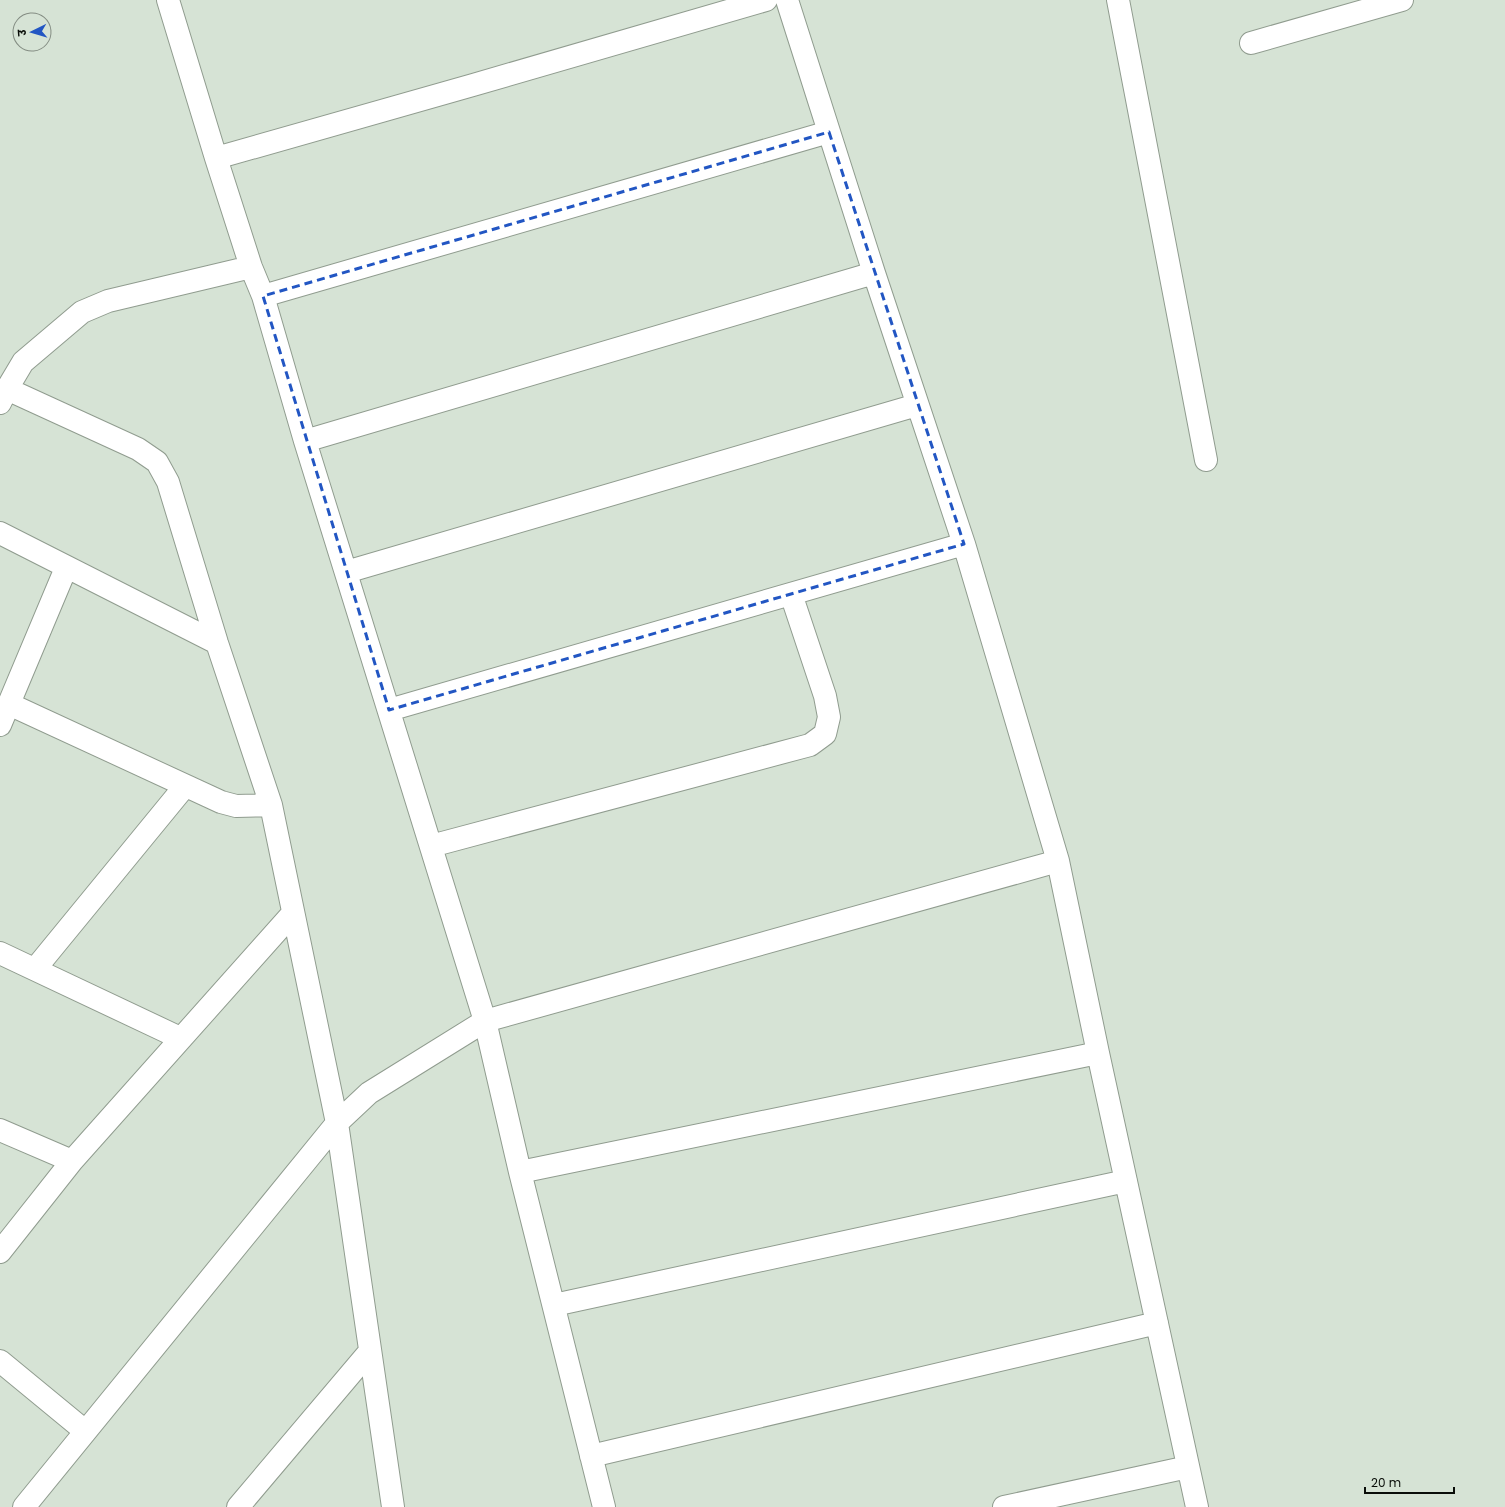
<svg xmlns="http://www.w3.org/2000/svg" width="1505" height="1507" font-family="Poppins,'Noto Sans Devanagari',sans-serif">
<style>
.lines{fill:none;stroke-linecap:round;stroke-linejoin:round}
.minor-casing{stroke:#909c8f;stroke-width:24}
.minor{stroke:#fff;stroke-width:22}
.marked{fill:none;stroke:#2256c3;stroke-width:3;stroke-dasharray:8 5;stroke-linejoin:round}
</style>
<rect width="100%" height="100%" fill="#d6e3d5"/>
<g class="lines">
<g class="minor-casing">
<path id="minor" d="M168 0 216 158 251 267 263 296 305 441 485 1021 520 1172 604 1507
M787 0 874 273 964 544 1058 861 1098 1053 1197 1507
M1118 0 1206 460
M1251 43 1402 0
M216 158 473 85 766 0
M263 296 829 132
M7 389 138 449 157 462 168 482 217 643 271 805 337 1123 24 1507
M0 403 7 389 23 362 82 312 108 301 251 267
M305 441 874 273
M0 533 217 643
M346 572 917 405
M9 704 221 802 236 806 271 805
M389 710 964 544
M0 725 66 568
M431 846 810 745 825 734 829 717 825 696 791 594
M0 953 180 1038
M35 969 185 786
M0 1130 72 1161
M520 1172 1098 1053
M0 1252 72 1161 293 913
M554 1305 1126 1181
M0 1361 85 1431
M591 1456 1157 1323
M238 1507 370 1351
M393 1507 337 1123 369 1093 485 1021 1058 861
M1004 1507 1188 1467"/>
</g>
<use href="#minor" class="minor"/>
</g>
<path class="marked" d="M829 132 964 544 389 710 263 296Z"/>
<g transform="translate(32 32) rotate(265)"><circle r="19" fill="#d6e3d5" stroke="#848d83"/>
<path d="M0-3L7 15L0 10L-7 15Z" fill="#2256c3"/>
<text y="-6" font-size="11" font-weight="bold" text-anchor="middle" fill="#090d08">उ</text>
</g>
<path d="M1365 1487v6h89v-6" fill="none" stroke="#090d08" stroke-width="2"/>
<text x="1371" y="1487" font-size="12" fill="#090d08" stroke="#d6e3d5" stroke-width="3" paint-order="stroke">20 m</text>
</svg>
